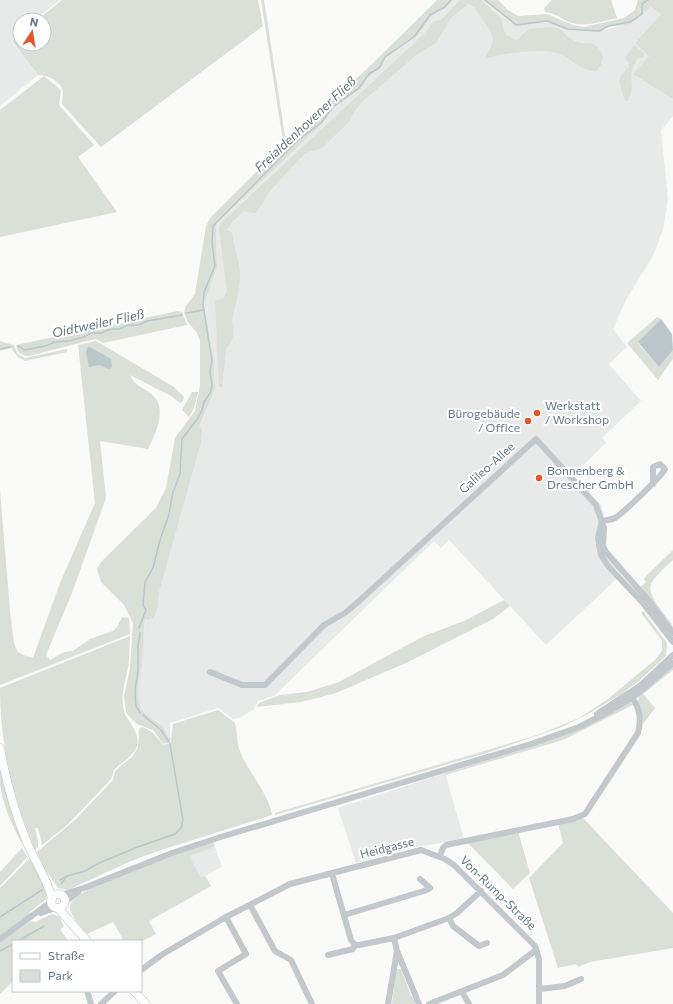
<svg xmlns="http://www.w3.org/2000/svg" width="673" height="1004" font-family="Commissioner,sans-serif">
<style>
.built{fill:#e8e9e9}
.green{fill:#dadfd7}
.water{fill:#bbc7cb}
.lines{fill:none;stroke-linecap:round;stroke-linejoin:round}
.stream{stroke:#bbc7cb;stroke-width:1.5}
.major-casing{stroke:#b5babe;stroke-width:9}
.minor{stroke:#c3c8cc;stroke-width:6}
.major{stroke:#fff;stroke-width:8}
.poi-dot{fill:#e4572e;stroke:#fff;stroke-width:1.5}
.labels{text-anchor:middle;stroke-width:4;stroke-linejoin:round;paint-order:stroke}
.poi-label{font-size:12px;fill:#657683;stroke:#fff;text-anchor:start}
.street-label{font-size:12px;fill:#657683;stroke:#fff}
.water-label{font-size:13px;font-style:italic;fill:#60757c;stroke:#fff}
</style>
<rect width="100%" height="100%" fill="#fafaf8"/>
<path class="built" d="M0 0H60L35 20H20V33L11 41 38 75 0 106Z
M452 0H483L511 23H550L567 30H604L624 25 651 7 661 14 635 43 649 56 634 74 673 99V116L661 130 668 199 663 229 654 254 626 300 613 329 627 347 609 364 641 401 602 438 606 443 573 475 602 506 606 526 604 545 624 572 546 645 449 540 441 548 434 541 274 696 258 701 254 709 240 718 233 719 218 708 170 723V739L163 727 141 710 137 690 141 670 142 638 147 613 181 477 204 411 215 389 214 361 204 304 217 268 216 224 321 125 334 107 360 90 366 78 382 67 386 57 418 35 431 15 442 10Z
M445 773 464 839 405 849 356 863 338 808Z
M215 847 222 867 201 878 188 856Z"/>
<path class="green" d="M62 0H258L263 26 101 147 62 104C62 99 64 93 62 88 59 81 46 74 38 75L12 41 20 34V44H44V20H37Z
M261 0H264L285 136 288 137 286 139 282 135Z
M437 0H452L442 10 431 16 418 35 386 57 382 67 366 78 360 90 334 107 321 125 216 224 217 268 204 304 214 361 215 389 199 426 202 430 201 442 159 592 157 611 153 618 145 620C142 637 144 654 141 670 137 690 137 690 141 710L163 727 169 738H171L170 742 163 744 153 730 137 724 126 713 124 696 130 668 133 623 124 605 101 582 97 569 101 562 156 508 166 488 175 438 195 411 200 386V341L197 333 187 321 184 312 186 306 195 294 206 226 211 217 286 142 368 68Z
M460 0H481L501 18 505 34 516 40C522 38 524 30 530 29 535 28 553 26 558 28 563 31 567 37 573 40 581 45 586 42 593 44 598 46 601 52 603 56L601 65 596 71C574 69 574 58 558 53 540 48 502 53 484 59 495 43 496 36 483 20 480 15 477 13 475 7L468 4 451 18 436 43 419 53 364 100 355 110 350 121 321 149 310 151 304 154 271 190 256 213 244 211 232 222 227 230 232 232C233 246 239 258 240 272 241 289 235 304 232 320 232 325 234 331 233 336 232 341 230 345 226 349L222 387H219L215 301 223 299 227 291 219 229 221 223 424 34 434 21 441 20Z
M483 0H498L508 10 518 16 547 14 573 25 584 27 624 18 635 10 638 0H673V99L633 74 649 56 635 43 661 14 651 7 630 24 609 27 599 32 567 30 546 22 525 24 520 27 516 26Z
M552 0H611L617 18C603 21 586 27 572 23 563 20 556 13 545 12L544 8Z
M634 45 645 54 643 58H638C635 64 631 70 631 77 632 86 633 92 628 101H625L619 81 621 75 629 67V64L625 58Z
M44 76 61 90 59 105 94 145 78 157 117 212 0 237V110Z
M178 311 182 312 187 325 103 343 96 339 87 341 29 356C21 356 17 352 16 345Z
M657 317 661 319 638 343 659 367 673 350V359L658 380 627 343Z
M0 341 14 345 17 353 25 358 67 349V352L25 361 18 357 11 348 0 351Z
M96 341 174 387 184 397 183 401 180 403 171 396 130 375C136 386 140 386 150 393 169 406 156 433 148 449L100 441 106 498 72 593 46 655 50 660 64 652 73 651 90 639 113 631 117 627 122 617 129 618 130 634 0 685V490L10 611 14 643 17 651 23 655 33 658 60 583 95 503 78 345Z
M192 392H198L194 408 189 417 182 410Z
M673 550V560C645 586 643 586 667 618 671 623 673 624 673 631L639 588 646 582 644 579 647 575Z
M504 600 510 606 493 619 406 663 336 693 301 702 257 707 259 703 280 695 307 692 339 682 424 636 464 621Z
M643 611 667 643 666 656 639 681 620 695 588 714 562 727 493 751 275 815V813L501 746 540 734 579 718 608 699 656 659 662 651V641L641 613Z
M130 636C129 646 130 657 128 667 126 680 121 692 123 706 124 720 141 730 137 746 133 757 121 762 114 770L111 779 97 794 66 826 42 845 38 828H35L38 841V847L35 849C13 798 0 744 0 688Z
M673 664V670L643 694 655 708 643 724 638 702 639 696Z
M629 702 635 704 563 740 445 775V773L525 749Z
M218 710 235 723C238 734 236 743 241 754 250 775 268 792 272 815L164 849 131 861 68 890 58 888 43 866 37 852 76 819 113 780 115 771 132 757 138 747 139 729 142 727C153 731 156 736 163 745L171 742 173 724Z
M0 762 28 852C15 834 3 807 0 784 0 777 0 769 0 762Z
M583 818 673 913V948L590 962 578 967 576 964 558 968 529 878 563 843 558 823Z
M518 831 530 873 513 889 467 842Z
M213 842 215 847 189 856 201 878 205 876 211 886 149 921 156 934 141 942 124 941 113 922 87 934C82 928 69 914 70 906 74 885 189 850 213 842Z
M22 848 27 857 0 886V872Z
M30 858 46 892V899L30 912 29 915 0 936V888Z
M52 914 60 917 64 927 60 929 68 941H13V981L0 994V942L31 921 35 922Z
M396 969H401L411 996 415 999V1004H392Z"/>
<path class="water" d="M661 319 672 334 673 350 659 367 638 342Z
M88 346 111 359 112 367 109 369 99 365 89 367 86 352Z"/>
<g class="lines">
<path class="stream" d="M485 0 516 25 548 21 567 29 599 31 608 26 630 22 642 14V4L648 0
M187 313 204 310
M18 346 25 350 45 346 55 342 69 341 84 337 91 333H101L111 329H119L129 325H139L147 321 182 315
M0 349 10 347
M139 628 146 610 143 605 145 582 153 568 160 540 169 514 173 492 180 474 182 439 198 418 202 410 204 402 210 393 212 386 210 371 212 361 203 305 204 292 215 266 212 243 213 226 298 140 321 123 333 107 359 88 369 74 379 68 385 57 414 37 430 15 445 7 451 0
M140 713 136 706 135 690 138 670V646L140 633
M143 715 161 730 169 742
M60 880 67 876
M61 884 67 876 85 871 97 864 135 848 175 834 181 828 183 820 170 744
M0 917 42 890
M18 941 44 926
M0 951 13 944"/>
<g class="major-casing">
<path id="major" d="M0 748C6 782 15 814 28 845 36 863 48 880 52 899
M51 901a7 7 0 1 1 14 0a7 7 0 1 1-14 0Z
M58 908 87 941
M134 991 146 1004"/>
</g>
<path class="minor" d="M602 521 598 538 601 555 608 566 642 602 673 642
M602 521C606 520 611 520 615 518 621 515 663 475 665 469L660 464 653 467V484
M210 672 242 685H265L324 625 345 613 358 602 536 439 596 505 604 528 603 546 606 552 649 601 673 633
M597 714 641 685 673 655
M440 856 443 848 446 845 573 819 585 814 638 733C642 717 639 706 629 693
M332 874 351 940 355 945
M61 895 84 888 172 853 224 836 531 744 579 727 610 711 635 696 673 663
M65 902 78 892
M250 905 275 951 291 960 312 1004
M41 913 55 908
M344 915 424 891 430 888 420 879
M226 917 246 954 218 971 237 1004
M449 918 453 926 479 946 487 943
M394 938 397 951 419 1004
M0 939 51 902
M328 955 353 949 355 945H359L394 938 449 918 457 913 481 891
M141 970 163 954 226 917 290 884 421 850 445 859 454 865 535 946 539 959V1004
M540 989 565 986 581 979
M87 991 91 1004
M462 992 469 1004
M101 1004 115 991
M388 1004 397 951
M429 1004 503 975 536 950"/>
<use href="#major" class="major"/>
</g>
<g class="poi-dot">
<circle cx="537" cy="413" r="4"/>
<circle cx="528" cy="421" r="4"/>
<circle cx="539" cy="478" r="4"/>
</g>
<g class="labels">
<g class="poi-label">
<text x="545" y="410">Werkstatt<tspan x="545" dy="14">/ Workshop</tspan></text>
<text x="520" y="418" text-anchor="end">Bürogebäude<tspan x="520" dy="14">/ Office</tspan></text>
<text x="547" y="475">Bonnenberg &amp;<tspan x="547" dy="14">Drescher GmbH</tspan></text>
</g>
<g class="street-label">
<text transform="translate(487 468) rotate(-42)" y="4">Galileo-Allee</text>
<text transform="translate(387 848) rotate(-14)" y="4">Heidgasse</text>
<text transform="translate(498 893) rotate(44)" y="4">Von-Rump-Straße</text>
</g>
<g class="water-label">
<text transform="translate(305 124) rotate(-43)" y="5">Freialdenhovener Fließ</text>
<text transform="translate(98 323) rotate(-12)" y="5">Oidtweiler Fließ</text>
</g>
</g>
<rect x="12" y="940" width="130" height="52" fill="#ffffff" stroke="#c1c8cd"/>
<rect x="20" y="953" width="20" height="6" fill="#ffffff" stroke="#c1c8cd"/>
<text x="48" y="960" font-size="12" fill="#657683">Straße</text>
<rect x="20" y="970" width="20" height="12" fill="#dadfd7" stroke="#c1c8cd"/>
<text x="48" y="980" font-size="12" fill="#657683">Park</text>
<g transform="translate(32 32) rotate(12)"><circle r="19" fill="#ffffff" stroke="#c1c8cd"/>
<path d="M0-3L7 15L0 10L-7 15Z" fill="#e4572e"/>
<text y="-6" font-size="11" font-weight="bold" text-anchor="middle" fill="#657683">N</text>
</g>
</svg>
